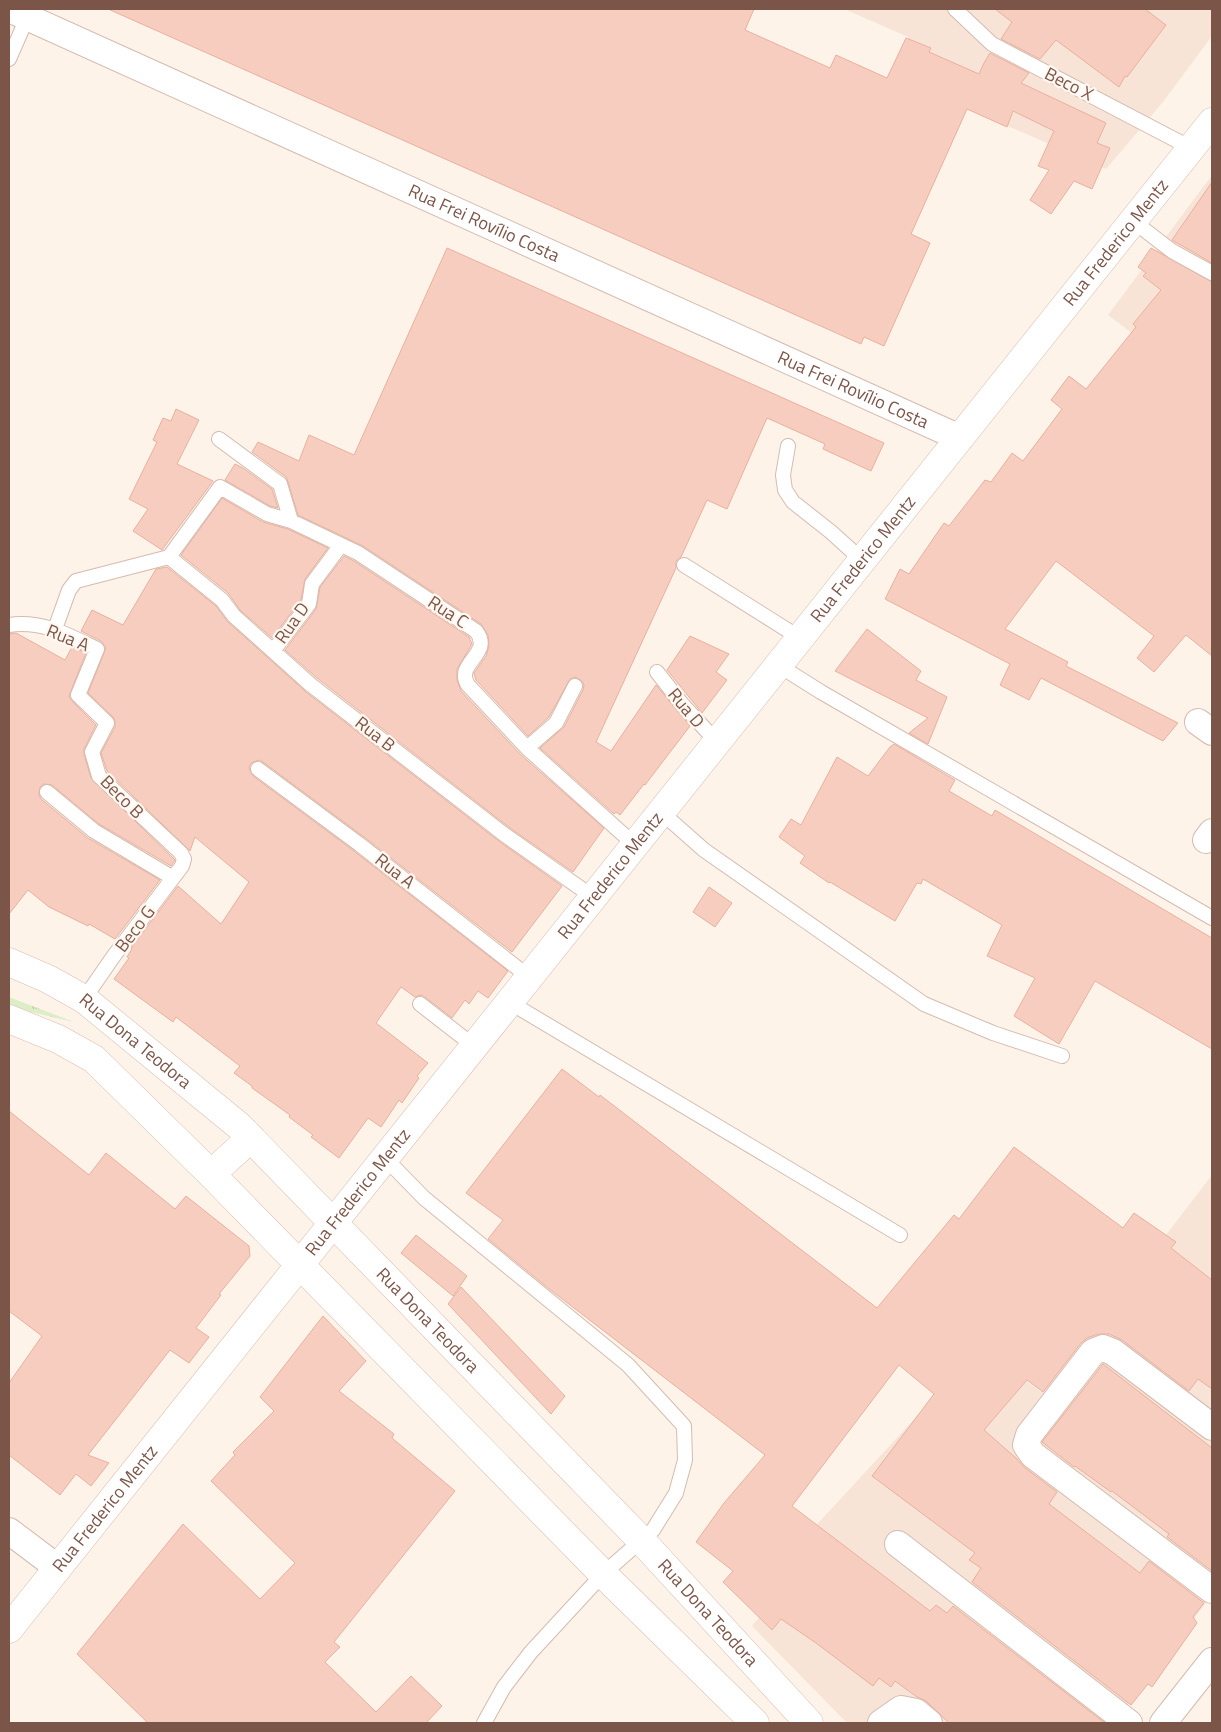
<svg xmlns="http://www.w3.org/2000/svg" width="1221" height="1732" font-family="'Titillium Web',sans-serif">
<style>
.residential{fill:#f7e4d7}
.grass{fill:url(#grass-tufts)}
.building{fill:#f6cdbe;stroke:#eab09d}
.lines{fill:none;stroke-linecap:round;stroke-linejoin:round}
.lane-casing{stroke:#d4bbb0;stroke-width:16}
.street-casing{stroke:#d4bbb0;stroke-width:28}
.secondary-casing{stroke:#dabcaf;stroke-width:29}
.lane{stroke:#fff;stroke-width:14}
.street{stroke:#fff;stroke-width:26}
.secondary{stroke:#fff;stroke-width:28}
.labels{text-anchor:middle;stroke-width:4.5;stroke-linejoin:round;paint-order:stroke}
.street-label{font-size:18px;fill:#7c5549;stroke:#fff8f1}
</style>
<defs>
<pattern id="grass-tufts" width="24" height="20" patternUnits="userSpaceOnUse" patternTransform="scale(1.25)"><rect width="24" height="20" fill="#dbeec5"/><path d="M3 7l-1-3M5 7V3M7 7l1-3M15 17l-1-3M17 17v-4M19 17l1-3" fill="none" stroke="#b7c4a2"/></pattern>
</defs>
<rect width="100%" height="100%" fill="#fef3e9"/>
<path class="residential" d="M844 9H1212V36L1163 102 1106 169 889 74 908 37Z
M1212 175V393L1108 315Z
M1212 1175V1595L1114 1723H847L752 1626 797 1573 783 1561 981 1347 1041 1392 1099 1322Z"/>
<path class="grass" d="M9 997 74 1022 9 1007Z"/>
<path class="building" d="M108 9H754L745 30 830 68 836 55 887 78 906 38 931 48 929 52 979 74 984 63 990 53 1029 73 1021 83 1106 123 1097 143 1110 148 1092 189 1074 181 1051 214 1030 200 1049 170 1038 166 1054 131 1013 111 1007 127 967 109 911 234 930 243 884 346 864 337 861 344Z
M995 9H1145L1166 25 1127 77 1125 76 1119 87 1056 40 1040 59 1001 39 1012 22Z
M1212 182V263L1172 240Z
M447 248 884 443 871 471 823 449 825 444 767 418 727 509 707 500 681 557 676 561V568L596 742 611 751 656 685 690 726 645 785 644 784 620 815 616 812 614 814 540 748 564 727 583 690 584 685 582 681 575 677 570 679 549 717 528 736 476 680 474 673 486 656 489 646 488 635 481 624 363 546 298 515 288 482 286 477 252 452 258 442 299 461 309 435 354 455Z
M1151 248 1212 282V656L1186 635 1154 672 1137 658 1154 636 1056 561 1005 629 1068 662 1066 666 1178 723 1163 741 1041 678 1029 700 1000 685 1010 664 885 599 900 569 909 574 944 523 949 526 985 480 991 482 1012 453 1023 461 1062 409 1051 400 1069 376 1086 389 1136 327 1133 324 1161 290 1143 276 1146 273 1138 267Z
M176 409 199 420 177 464 213 481 162 550 133 531 148 509 129 499 157 442 153 440 163 418 171 421Z
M235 464 243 468 272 489 278 508 270 506 225 480Z
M222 498 263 522 288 529 328 548 305 579 301 600 272 638 240 610 228 593 181 555Z
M344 556 354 561 469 637 472 644 457 669V680L461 691 521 755 604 828 573 872 510 828 317 678 285 650 316 609 320 587Z
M167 567 216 606 228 622 306 692 500 842 562 886 512 952 364 837 263 762 259 760 251 763 249 768 253 776 354 851 508 971 488 998 478 991 469 1004 465 1000 452 1018 425 997 421 995 415 997 401 987 376 1023 428 1063 417 1076 419 1078 402 1103 399 1100 381 1127 368 1118 339 1158 311 1137 313 1135 289 1117 290 1115 252 1088V1086L234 1073 240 1066 176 1017 173 1022 114 979 129 958 127 957 132 949 131 948 178 886 221 924 249 882 195 837 190 851 107 771 101 753 115 727V721L113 717 88 693 106 648 101 641 81 631 92 610 123 625 156 569Z
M867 629 921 671 916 680 947 697 928 744 909 733 928 718 835 671Z
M16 633 65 660 72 647 86 653 69 696 72 701 96 725 84 749V754L91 778 175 860 171 866 99 824 52 785 44 784 40 787 39 795 41 799 88 838 160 880 115 939 89 924 88 926 49 907 28 890 9 914V634Z
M690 636 729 654 716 672 727 680 702 713 667 670Z
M894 744 955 780 949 791 992 816 995 810 1212 938V1049L1095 981 1059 1044 1014 1016 1035 978 987 956 1002 925 923 879 921 884 917 883 895 921 830 882 829 883 800 863 805 856 779 837 791 819 801 825 837 757 868 776 890 747Z
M709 887 732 903 715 927 693 912Z
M562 1069 599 1097 600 1095 877 1308 954 1215 959 1219 1014 1147 1123 1228 1134 1213 1176 1242 1171 1248 1212 1280V1389L1198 1379 1189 1391 1122 1340 1109 1334H1098L1087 1338 1081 1343 1043 1392 1027 1380 984 1430 1017 1459 1024 1467 1057 1492 1049 1504 1140 1573 1149 1561 1204 1603 1193 1617 1197 1623 1152 1687 1148 1684 1131 1705 972 1582 981 1568 969 1560 975 1553 872 1476 934 1394 899 1365 792 1506 930 1611 936 1605 947 1613 953 1606 1105 1723H949L926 1701 917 1697 895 1681 891 1687 879 1678 873 1686 816 1643 781 1619 772 1630 723 1582 733 1571 696 1542 724 1503 765 1455 548 1288 488 1239 503 1220 466 1193Z
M9 1111 89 1175 106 1153 175 1209 186 1196 249 1246 250 1256 219 1294 221 1295 196 1328 209 1337 189 1363 170 1350 88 1455 109 1463 91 1486 76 1474 60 1495 9 1455V1383L42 1336 9 1311Z
M416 1235 467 1276 453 1296 401 1253Z
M461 1287 565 1396 551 1414 448 1304Z
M323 1316 366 1361 339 1391 394 1434 392 1438 455 1491 334 1642 340 1647 325 1662 376 1712 411 1676 442 1706 426 1723H148L77 1654 183 1524 260 1599 295 1563 211 1481 235 1455 233 1452 274 1411 260 1397Z
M1103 1364 1212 1448V1571L1167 1537 1169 1534 1112 1491 1111 1492 1075 1466 1074 1467 1042 1442Z"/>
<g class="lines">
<g class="lane-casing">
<path id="lane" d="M955 9 992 44 1191 148
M9 59 27 18
M1133 221 1172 251 1212 273
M219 439 280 484 291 521 358 553 476 631C494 654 454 663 468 685L527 748 635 845
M788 446 783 475 785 490 793 502 831 532 862 560
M169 557 222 600 234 616 311 685 505 835 593 897
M684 565 800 638
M9 625C42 620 68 635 97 649L78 695 107 723 92 752 99 776 181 853 184 859 182 866 113 957 84 999
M55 629 69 590 76 581 169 557 220 487 267 514 291 521
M273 651 309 604 312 584 341 545
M778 665 821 692 1212 918
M657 672 682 704 717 742
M527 748 556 723 575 686
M258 769 359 844 529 977
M47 792 94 831 173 878
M661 812 704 850 924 1004 993 1033 1062 1056
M509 1002 900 1235
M420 1004 474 1046
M385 1158 424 1198 628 1365 684 1426 685 1460 676 1493 653 1530 603 1574 531 1652 504 1687 484 1723"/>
</g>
<g class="street-casing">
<g id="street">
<path id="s1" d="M9 9 960 438"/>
<path d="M1198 722 1212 732"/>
<path d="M1206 840 1212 832"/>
<path d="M1212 1427 1113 1352 1103 1348 1093 1352 1029 1435 1026 1445 1033 1455 1212 1590"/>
<path d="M9 1531 58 1568"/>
<path d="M898 1544 1129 1723"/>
<path d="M881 1723 901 1709 916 1712 929 1723"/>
<path d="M1163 1723 1212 1661"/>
</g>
</g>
<g class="secondary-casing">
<g id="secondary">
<path id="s2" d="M9 962 48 979 84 999 239 1126 642 1541 809 1723"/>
<path d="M9 1019 58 1039 94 1059 211 1174 603 1574 755 1723"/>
<path d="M211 1174 251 1138"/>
<path id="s3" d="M9 1629 1212 122"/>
</g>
</g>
<use href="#lane" class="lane"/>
<use href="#street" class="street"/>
<use href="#secondary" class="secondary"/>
</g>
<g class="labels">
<g class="street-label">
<text transform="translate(1069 84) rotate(27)" y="6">Beco X</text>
<text dy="6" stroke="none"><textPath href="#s1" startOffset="521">Rua Frei Rovílio Costa</textPath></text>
<text dy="6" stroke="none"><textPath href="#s3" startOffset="1774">Rua Frederico Mentz</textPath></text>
<text dy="6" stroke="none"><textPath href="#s1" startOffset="926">Rua Frei Rovílio Costa</textPath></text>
<text dy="6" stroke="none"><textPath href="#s3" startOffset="1369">Rua Frederico Mentz</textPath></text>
<text transform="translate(448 612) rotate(33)" y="6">Rua C</text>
<text transform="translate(292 623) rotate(-55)" y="6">Rua D</text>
<text transform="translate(68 638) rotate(22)" y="6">Rua A</text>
<text transform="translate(686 708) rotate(50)" y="6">Rua D</text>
<text transform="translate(375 734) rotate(38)" y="6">Rua B</text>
<text transform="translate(122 797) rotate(45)" y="6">Beco B</text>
<text transform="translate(395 871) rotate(38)" y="6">Rua A</text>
<text dy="6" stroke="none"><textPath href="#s3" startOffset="964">Rua Frederico Mentz</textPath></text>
<text transform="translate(135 929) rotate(-53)" y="6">Beco G</text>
<text dy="6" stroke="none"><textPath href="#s2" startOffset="150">Rua Dona Teodora</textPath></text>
<text dy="6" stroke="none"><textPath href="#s3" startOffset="559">Rua Frederico Mentz</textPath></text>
<text dy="6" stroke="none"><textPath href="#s2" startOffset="555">Rua Dona Teodora</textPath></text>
<text dy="6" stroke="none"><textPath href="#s3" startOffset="154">Rua Frederico Mentz</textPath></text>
<text dy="6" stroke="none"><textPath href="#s2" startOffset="960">Rua Dona Teodora</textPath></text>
</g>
</g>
<rect width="1221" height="1732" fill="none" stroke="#7c5549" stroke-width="20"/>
</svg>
